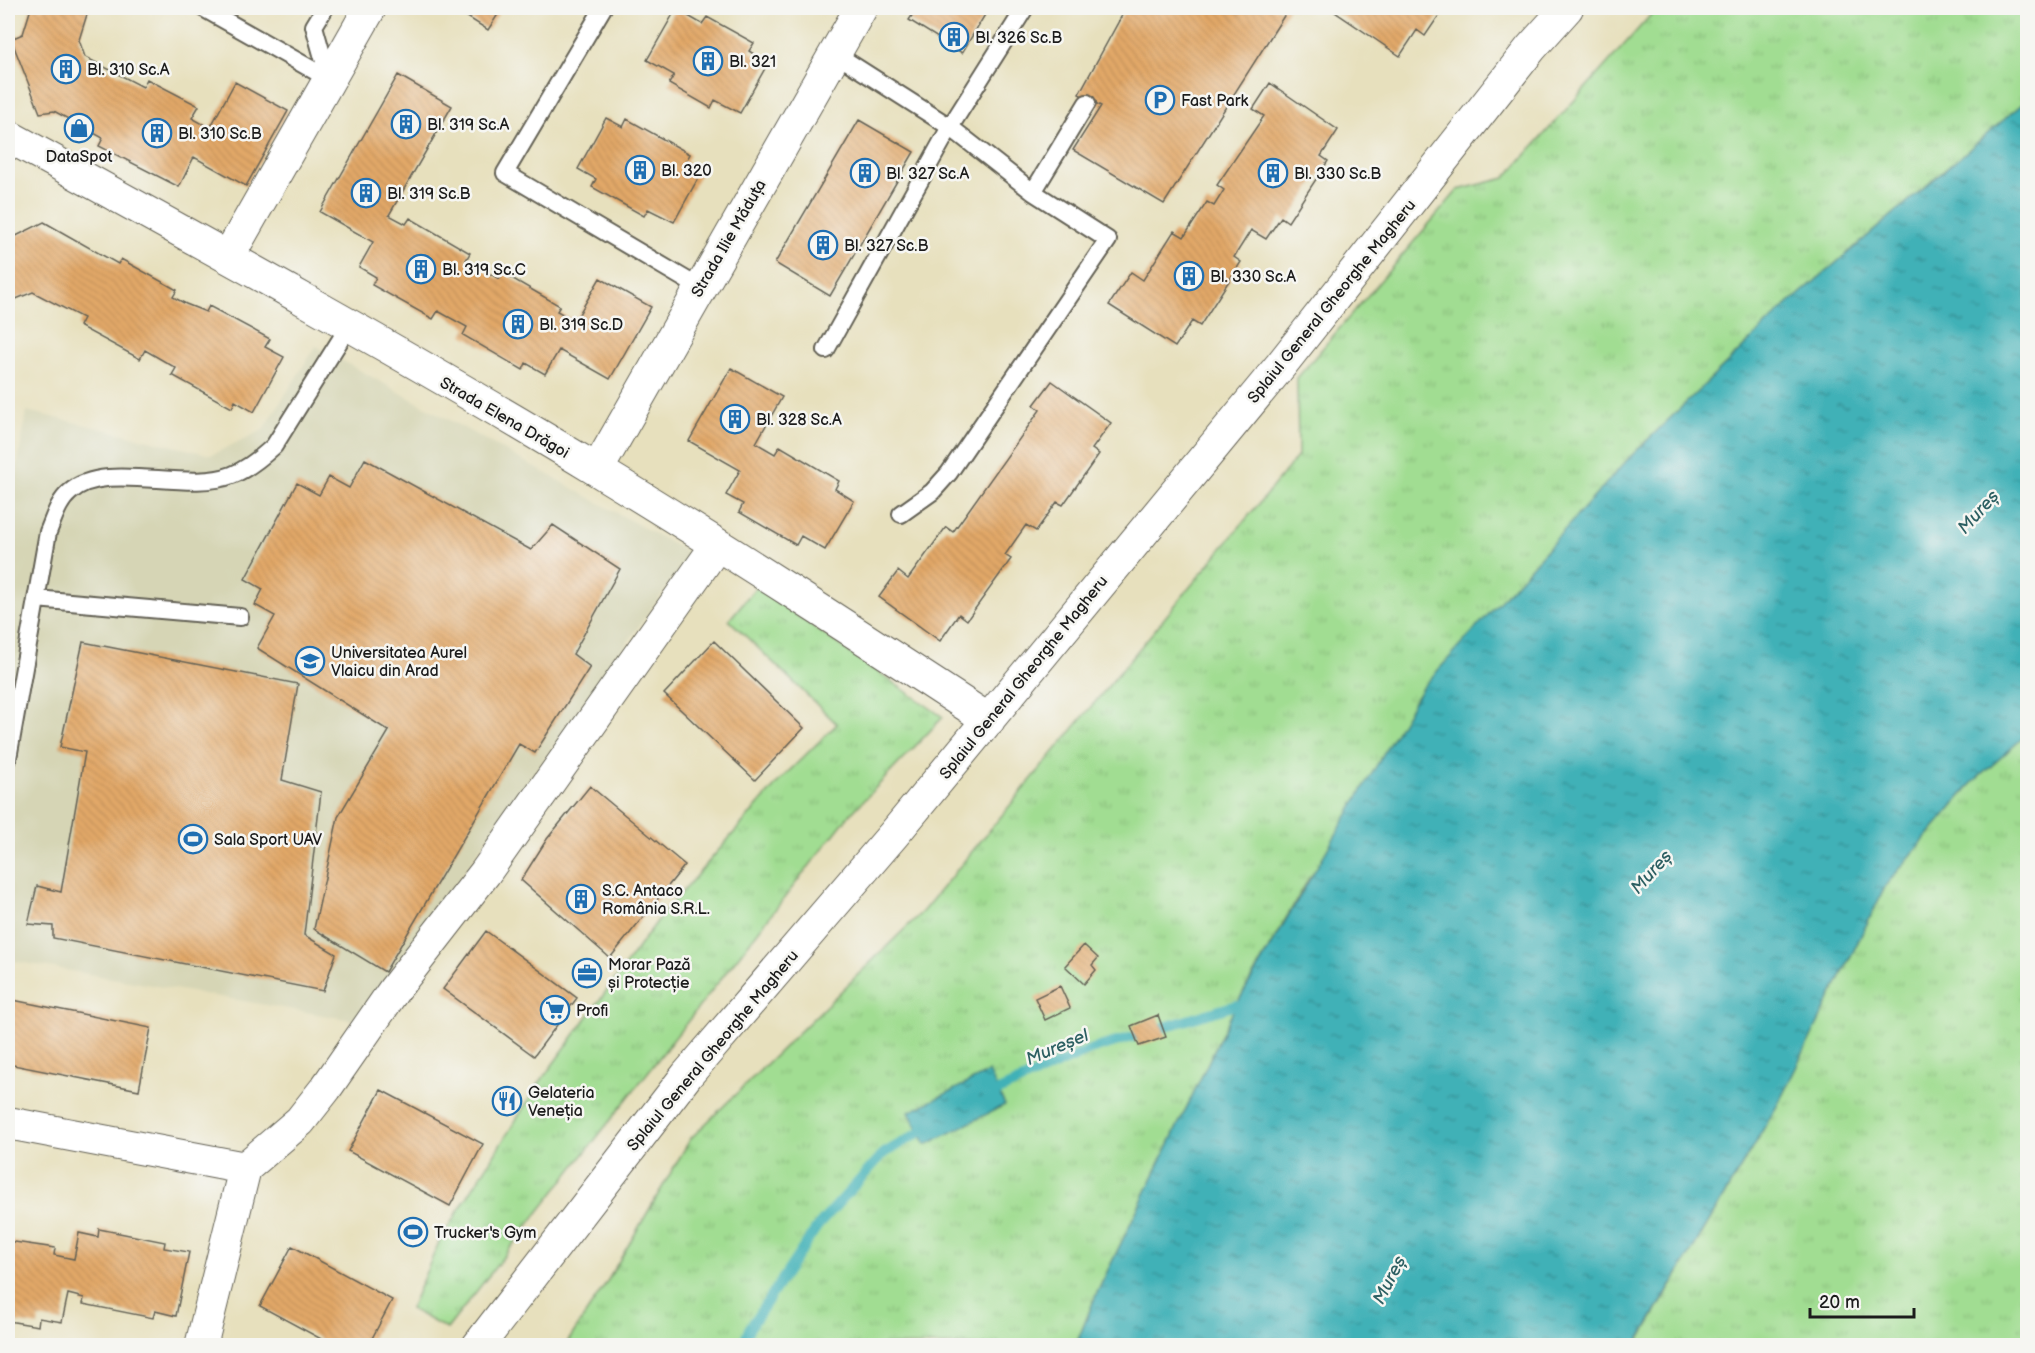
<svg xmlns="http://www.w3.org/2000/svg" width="2035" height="1353" font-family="'Balsamiq Sans',sans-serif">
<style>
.built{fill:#d6d5b5}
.grass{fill:url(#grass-tufts);stroke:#5e7c57;stroke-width:1.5}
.water{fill:url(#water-ripples);stroke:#2e666a;stroke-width:1.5}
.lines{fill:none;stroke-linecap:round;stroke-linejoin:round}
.stream{stroke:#40b1b7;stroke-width:10}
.building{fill:url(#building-back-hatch)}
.lane-casing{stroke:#636154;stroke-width:20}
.street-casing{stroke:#636154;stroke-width:34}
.lane{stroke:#fff;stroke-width:16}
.street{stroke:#fff;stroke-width:32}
.labels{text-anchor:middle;stroke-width:5;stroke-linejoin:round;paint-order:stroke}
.poi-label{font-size:16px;fill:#1c1c1c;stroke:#f6f6f2;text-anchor:start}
.street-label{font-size:16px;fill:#1c1c1c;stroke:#f6f6f2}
.water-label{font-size:18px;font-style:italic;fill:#2c5f62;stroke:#f6f6f2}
</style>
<defs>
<pattern id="grass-tufts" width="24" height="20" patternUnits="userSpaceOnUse" patternTransform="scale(1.5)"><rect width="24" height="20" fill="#a1dd92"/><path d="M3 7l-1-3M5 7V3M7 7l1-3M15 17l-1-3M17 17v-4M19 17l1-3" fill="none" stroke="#8abd7d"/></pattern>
<pattern id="water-ripples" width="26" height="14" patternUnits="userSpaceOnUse" patternTransform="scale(1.5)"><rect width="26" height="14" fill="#40b1b7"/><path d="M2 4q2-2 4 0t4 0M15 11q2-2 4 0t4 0" fill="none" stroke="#358f94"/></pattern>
<pattern id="building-back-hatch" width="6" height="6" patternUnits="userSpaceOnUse" patternTransform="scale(1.5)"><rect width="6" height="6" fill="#e2a868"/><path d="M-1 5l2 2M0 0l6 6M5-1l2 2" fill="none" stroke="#c1905a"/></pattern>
</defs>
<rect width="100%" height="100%" fill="#f6f6f2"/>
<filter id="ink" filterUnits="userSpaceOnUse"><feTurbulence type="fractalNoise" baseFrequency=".0167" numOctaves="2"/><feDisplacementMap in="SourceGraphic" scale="12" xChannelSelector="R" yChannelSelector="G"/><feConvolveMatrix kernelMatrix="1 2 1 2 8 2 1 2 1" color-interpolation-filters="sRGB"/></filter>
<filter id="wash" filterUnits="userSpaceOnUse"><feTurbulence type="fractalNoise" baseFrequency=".008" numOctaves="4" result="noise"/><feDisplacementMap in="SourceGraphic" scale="24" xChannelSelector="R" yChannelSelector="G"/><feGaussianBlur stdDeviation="1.35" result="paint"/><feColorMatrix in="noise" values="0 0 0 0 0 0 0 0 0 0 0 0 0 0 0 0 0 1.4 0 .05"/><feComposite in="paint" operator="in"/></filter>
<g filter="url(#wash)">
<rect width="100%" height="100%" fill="#e7e0bd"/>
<path class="built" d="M316 346 691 554 357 1021 8 960V516L27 411 211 455 263 430Z"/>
<path class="grass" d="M1657 8H2027V100L1788 304 1629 458 1308 880 1236 1005 1096 1295 1076 1345 565 1346 608 1280 691 1138 923 911 1298 456 1297 378 1458 190 1505 178Z
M756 587 943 717 846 819 447 1329 410 1309 440 1240 540 1082 661 916 781 779 837 724 729 620Z
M2027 734V1345L1636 1346 1777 1106 1886 885 1971 784Z"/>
<path class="water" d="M2027 100V734L1971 784 1886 885 1777 1106 1636 1345H1076L1096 1295 1236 1005 1422 688 1629 458 1788 304Z
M989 1072 1005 1105 926 1145 909 1112Z"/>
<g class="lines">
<path class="stream" d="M987 1096 1090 1050 1236 1005 1247 1011
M743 1346 749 1329 817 1227 884 1153 931 1126"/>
</g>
<g id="blocks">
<path class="building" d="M31 8H89L79 40 85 57 143 87 147 79 199 106 192 118 210 128 235 82 288 111 246 186 194 157 179 187 99 146 103 138 54 111 40 113 11 39 23 34Z
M453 8H502L488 30Z
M917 8H989L962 53 909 20Z
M1126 8H1289L1164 204 1073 150 1101 106 1079 94Z
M1338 8H1444L1425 36 1417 30 1400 56 1335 12Z
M676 9 702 24 707 17 754 43 749 51 768 63 740 113 715 100 711 108 669 84 674 75 647 60Z
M398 75 452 106 389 215 406 224 410 218 470 253 466 260 499 279 503 273 560 306 557 311 575 321 600 278 651 307 610 379 559 350 545 374 526 363 523 370 463 335 467 327 438 311 433 319 372 285 376 277 359 267 373 242 320 212Z
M1270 83 1338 130 1321 156 1328 161 1288 222 1281 217 1266 239 1251 230 1234 257 1241 262 1200 326 1192 321 1175 347 1109 305 1131 272 1143 280 1174 231 1184 237 1207 202 1214 206 1224 190 1217 185 1264 116 1253 109Z
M606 118 623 127 627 119 690 154 686 162 702 171 674 222 648 209 644 216 592 187 596 179 578 169Z
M859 120 914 152 830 296 775 263Z
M44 222 118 264 121 259 177 290 173 297 186 304 206 312 209 306 270 339 265 347 284 357 254 412 235 401 232 408 172 375 176 368 145 350 140 359 79 326 83 318 33 292 11 301 8 311V240Z
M731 368 782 397 756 443 775 454 780 446 839 481 835 489 854 501 825 550 801 536 796 545 739 512 743 504 726 495 740 470 689 441Z
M1052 381 1111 423 1092 449 1099 454 1063 505 1057 502 1036 531 1026 525 1005 555 1011 559 967 620 959 614 940 641 879 597 898 571 908 579 946 527 953 532 1040 410 1034 405Z
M365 459 531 550 553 525 620 569 573 654 590 667 535 753 519 744 385 972 314 929 338 817 389 731 257 648 275 616 255 605 263 589 245 579 297 483 319 495 329 477 349 488Z
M714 641 804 728 755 780 664 694Z
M83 642 298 684 282 780 321 792 304 935 336 954 323 991 53 938V926L28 924 37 886 61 892 85 752 60 747Z
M590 786 685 865 610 958 521 880 547 839Z
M486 931 577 998 534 1056 443 989Z
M1084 945 1098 958 1092 965 1096 970 1084 984 1065 966Z
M1060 986 1070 1008 1045 1020 1035 998Z
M8 999 151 1028 139 1090 8 1064Z
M1158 1015 1166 1037 1139 1046 1131 1026Z
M381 1090 483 1144 450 1206 348 1151Z
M99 1229 165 1242 164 1248 189 1252 176 1316 155 1311 153 1318 83 1304 84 1298 68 1294 62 1322 39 1318 38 1326 8 1321V1241L55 1248 54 1255 74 1259 79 1233 98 1237Z
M292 1246 392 1300 368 1346H334L260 1306Z"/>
</g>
</g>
<g filter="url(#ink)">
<use href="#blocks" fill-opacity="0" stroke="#636154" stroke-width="1.5"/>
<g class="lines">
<g class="lane-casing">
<path id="lane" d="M203 8 329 79
M325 8 314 26 329 79
M603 8 505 173 700 288
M834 53 950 127 1033 192 1108 240 949 473 932 492 901 514
M1033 192 1087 103
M826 350 950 127 1025 8
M36 599 240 617
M8 758 48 532C54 518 58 502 70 492 105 460 186 493 232 475 248 469 262 457 274 446L349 326"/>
</g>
<g class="street-casing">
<path id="street" d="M8 136C205 244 404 353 597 470 729 550 859 635 989 720
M228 257 370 8
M597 470 861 8
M8 1123 245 1168
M201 1346 245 1168 300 1121 326 1088 394 990 485 873 717 545
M478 1346 687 1075 894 834 1281 365 1531 48 1567 8"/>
</g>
<use href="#lane" class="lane"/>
<use href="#street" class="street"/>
</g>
</g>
<defs>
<g id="building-ring" transform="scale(1.5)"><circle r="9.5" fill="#f6f6f2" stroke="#1f6fb2" stroke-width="1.5"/><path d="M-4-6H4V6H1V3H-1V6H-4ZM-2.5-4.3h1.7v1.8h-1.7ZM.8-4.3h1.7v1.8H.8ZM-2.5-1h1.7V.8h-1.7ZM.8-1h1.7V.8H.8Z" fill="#1f6fb2"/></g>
<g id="parking-ring" transform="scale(1.5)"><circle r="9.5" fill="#f6f6f2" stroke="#1f6fb2" stroke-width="1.5"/><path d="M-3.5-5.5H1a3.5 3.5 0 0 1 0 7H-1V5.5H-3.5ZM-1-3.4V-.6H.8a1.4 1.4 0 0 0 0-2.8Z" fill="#1f6fb2"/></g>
<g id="shop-ring" transform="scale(1.5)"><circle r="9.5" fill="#f6f6f2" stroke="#1f6fb2" stroke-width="1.5"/><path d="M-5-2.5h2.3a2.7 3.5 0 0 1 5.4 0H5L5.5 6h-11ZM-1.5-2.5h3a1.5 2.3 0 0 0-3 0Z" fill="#1f6fb2"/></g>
<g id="university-ring" transform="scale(1.5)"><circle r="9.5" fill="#f6f6f2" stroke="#1f6fb2" stroke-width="1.5"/><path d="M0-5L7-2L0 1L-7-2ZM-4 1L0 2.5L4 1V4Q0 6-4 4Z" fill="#1f6fb2"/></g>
<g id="stadium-ring" transform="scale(1.5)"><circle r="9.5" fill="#f6f6f2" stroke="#1f6fb2" stroke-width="1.5"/><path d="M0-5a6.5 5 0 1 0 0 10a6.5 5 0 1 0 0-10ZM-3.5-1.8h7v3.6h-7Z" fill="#1f6fb2"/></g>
<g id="office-ring" transform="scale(1.5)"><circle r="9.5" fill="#f6f6f2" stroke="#1f6fb2" stroke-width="1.5"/><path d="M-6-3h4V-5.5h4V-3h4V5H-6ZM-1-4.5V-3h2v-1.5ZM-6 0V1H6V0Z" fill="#1f6fb2"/></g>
<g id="supermarket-ring" transform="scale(1.5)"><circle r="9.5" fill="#f6f6f2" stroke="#1f6fb2" stroke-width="1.5"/><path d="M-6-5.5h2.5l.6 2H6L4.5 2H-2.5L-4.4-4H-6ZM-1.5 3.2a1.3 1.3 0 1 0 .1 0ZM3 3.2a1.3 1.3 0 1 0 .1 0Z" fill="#1f6fb2"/></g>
<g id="restaurant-ring" transform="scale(1.5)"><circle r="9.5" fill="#f6f6f2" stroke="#1f6fb2" stroke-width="1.5"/><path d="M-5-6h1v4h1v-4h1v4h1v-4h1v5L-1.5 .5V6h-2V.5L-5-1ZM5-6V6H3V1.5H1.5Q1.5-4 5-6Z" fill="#1f6fb2"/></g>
</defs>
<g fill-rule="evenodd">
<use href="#building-ring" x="954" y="37"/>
<use href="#building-ring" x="708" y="61"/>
<use href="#building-ring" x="66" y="69"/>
<use href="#parking-ring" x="1160" y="100"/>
<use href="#building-ring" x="406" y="124"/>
<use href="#shop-ring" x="79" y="128"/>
<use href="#building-ring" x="157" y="133"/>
<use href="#building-ring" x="640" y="170"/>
<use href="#building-ring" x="865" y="173"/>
<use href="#building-ring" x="1273" y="173"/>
<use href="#building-ring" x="366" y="193"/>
<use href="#building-ring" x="823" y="245"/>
<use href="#building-ring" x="421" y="269"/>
<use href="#building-ring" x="1189" y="276"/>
<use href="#building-ring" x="518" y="324"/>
<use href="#building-ring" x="735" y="419"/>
<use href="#university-ring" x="310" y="661"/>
<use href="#stadium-ring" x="193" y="839"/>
<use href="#building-ring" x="581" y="899"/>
<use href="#office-ring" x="587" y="973"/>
<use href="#supermarket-ring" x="555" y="1010"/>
<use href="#restaurant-ring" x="507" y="1101"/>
<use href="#stadium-ring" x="413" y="1232"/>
</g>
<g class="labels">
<g class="poi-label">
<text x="975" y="43">Bl. 326 Sc.B</text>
<text x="729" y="67">Bl. 321</text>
<text x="87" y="75">Bl. 310 Sc.A</text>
<text x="1181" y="106">Fast Park</text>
<text x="427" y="130">Bl. 319 Sc.A</text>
<text x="178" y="139">Bl. 310 Sc.B</text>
<text x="79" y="162" text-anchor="middle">DataSpot</text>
<text x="661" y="176">Bl. 320</text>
<text x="886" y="179">Bl. 327 Sc.A</text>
<text x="1294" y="179">Bl. 330 Sc.B</text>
<text x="387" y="199">Bl. 319 Sc.B</text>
<text x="844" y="251">Bl. 327 Sc.B</text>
<text x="442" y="275">Bl. 319 Sc.C</text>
<text x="1210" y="282">Bl. 330 Sc.A</text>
<text x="539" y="330">Bl. 319 Sc.D</text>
<text x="756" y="425">Bl. 328 Sc.A</text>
<text x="331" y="658">Universitatea Aurel<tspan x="331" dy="18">Vlaicu din Arad</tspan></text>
<text x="214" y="845">Sala Sport UAV</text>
<text x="602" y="896">S.C. Antaco<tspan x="602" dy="18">România S.R.L.</tspan></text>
<text x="608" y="970">Morar Pază<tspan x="608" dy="18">și Protecție</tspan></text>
<text x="576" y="1016">Profi</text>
<text x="528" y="1098">Gelateria<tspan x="528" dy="18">Veneția</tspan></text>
<text x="434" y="1238">Trucker's Gym</text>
</g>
<g class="street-label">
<text transform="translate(728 238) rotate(-60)" y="6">Strada Ilie Măduța</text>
<text transform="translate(1331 301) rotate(-51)" y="6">Splaiul General Gheorghe Magheru</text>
<text transform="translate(505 417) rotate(30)" y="6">Strada Elena Drăgoi</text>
<text transform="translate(1023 677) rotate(-51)" y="6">Splaiul General Gheorghe Magheru</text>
<text transform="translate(712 1050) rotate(-50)" y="6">Splaiul General Gheorghe Magheru</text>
</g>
<g class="water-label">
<text transform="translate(1978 512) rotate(-48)" y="6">Mureș</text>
<text transform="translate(1651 872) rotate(-48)" y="6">Mureș</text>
<text transform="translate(1057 1047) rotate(-23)" y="6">Mureșel</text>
<text transform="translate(1389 1280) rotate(-63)" y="6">Mureș</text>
</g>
</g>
<rect width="2035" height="1353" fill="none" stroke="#f6f6f2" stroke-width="30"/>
<path d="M1810 1308v9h104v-9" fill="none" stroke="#1c1c1c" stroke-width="3"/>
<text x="1819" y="1308" font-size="18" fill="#1c1c1c" stroke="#f6f6f2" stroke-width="4.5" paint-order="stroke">20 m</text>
</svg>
